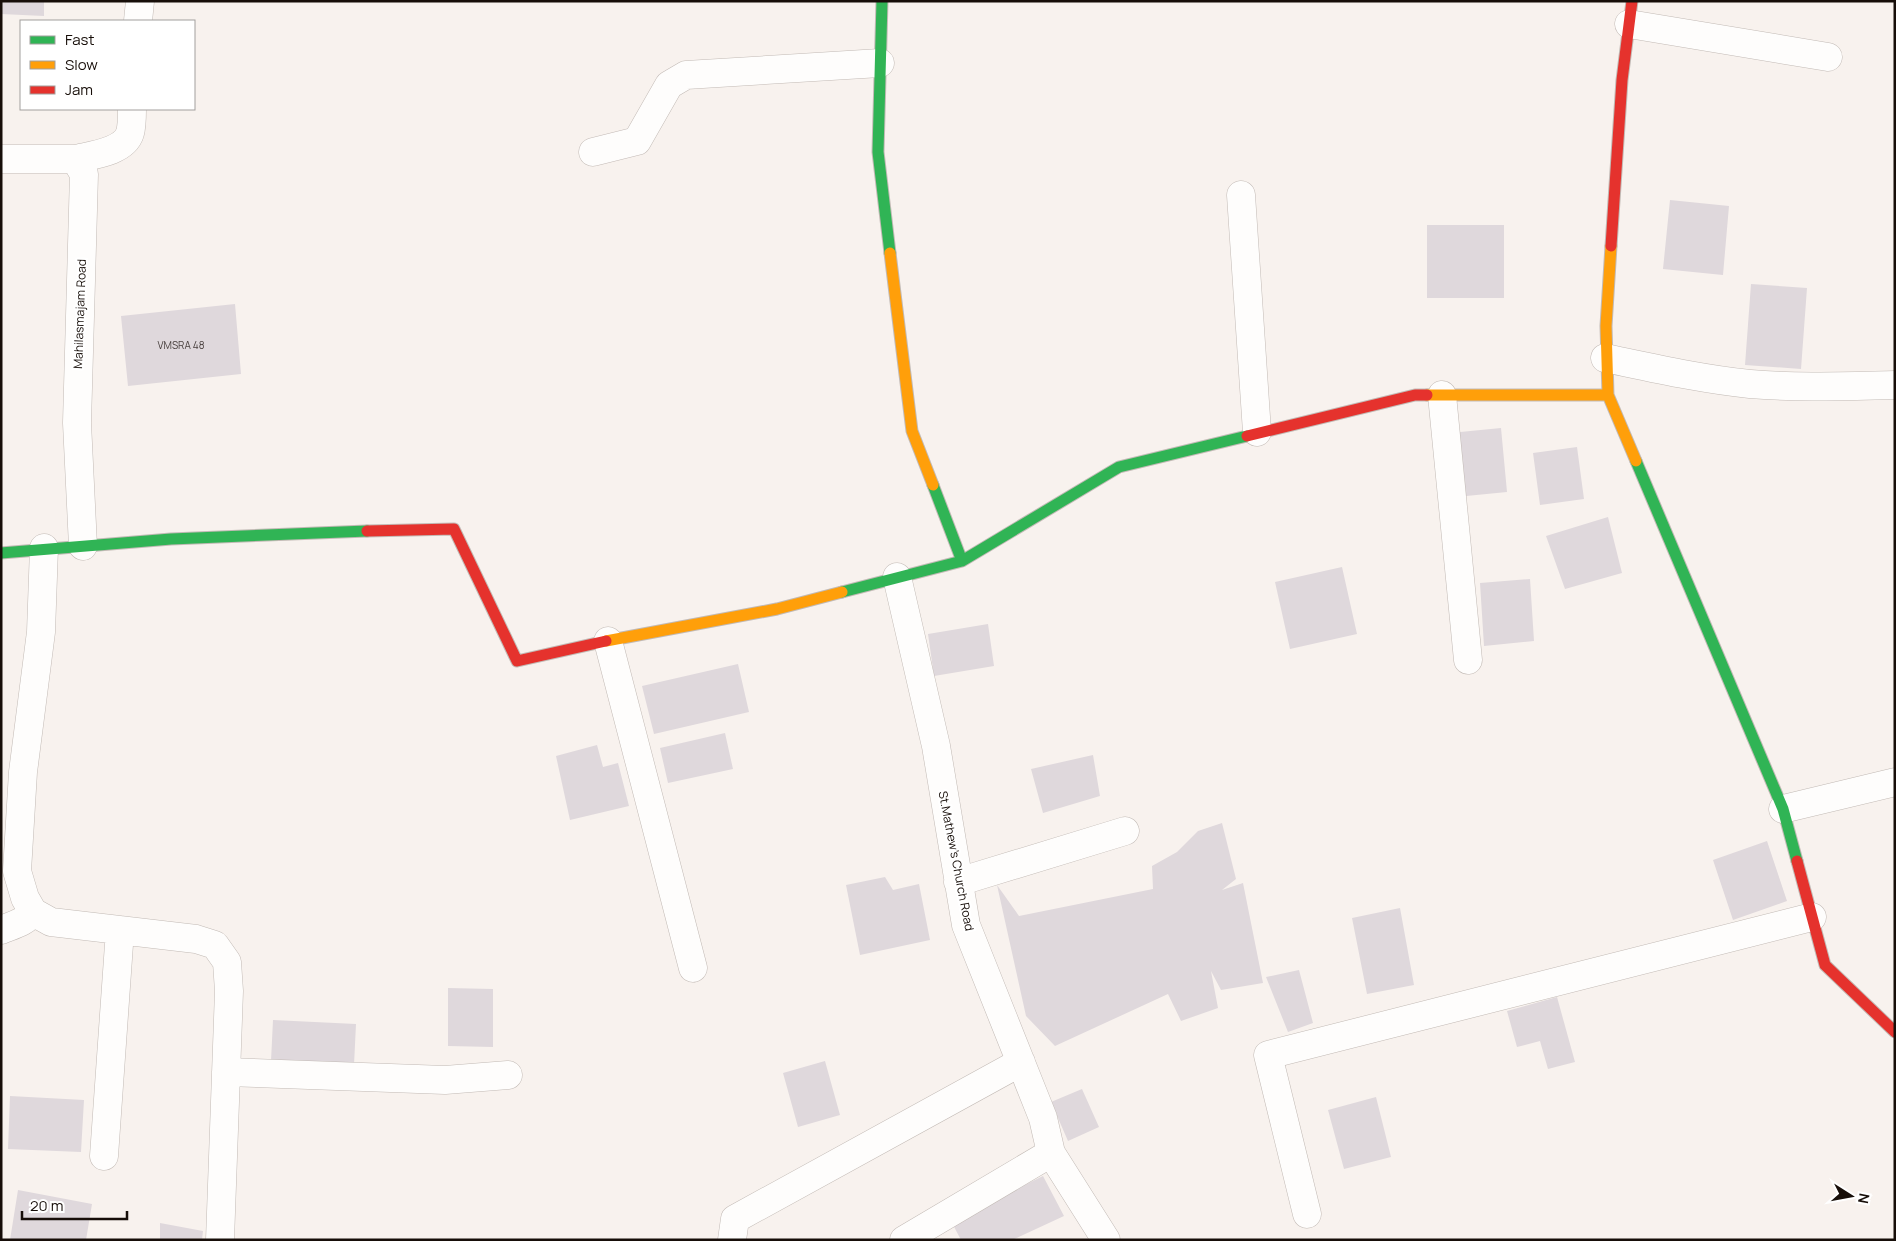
<svg xmlns="http://www.w3.org/2000/svg" width="1896" height="1241" font-family="Manrope,sans-serif">
<style>
.building{fill:#dfd8dc}
.lines{fill:none;stroke-linecap:round;stroke-linejoin:round}
.street-casing{stroke:#c2bab5;stroke-width:29}
.fast-casing{stroke:#c2bab5;stroke-width:13}
.slow-casing{stroke:#c2bab5;stroke-width:13}
.jam-casing{stroke:#c2bab5;stroke-width:13}
.street{stroke:#fefdfc;stroke-width:28}
.fast{stroke:#30b455;stroke-width:11}
.slow{stroke:#ff9f0a;stroke-width:11}
.jam{stroke:#e5322d;stroke-width:11}
.labels{text-anchor:middle;stroke-width:4.5;stroke-linejoin:round;paint-order:stroke}
.number-label{font-size:10px;fill:#49403e}
.street-label{font-size:12px;fill:#170e09;stroke:#fff}
</style>
<rect width="100%" height="100%" fill="#f8f2ee"/>
<path class="building" d="M1 1H44V16L1 14Z
M1670 200 1729 206 1723 275 1663 269Z
M1427 225H1504V298H1427Z
M1751 284 1807 288 1801 369 1745 365Z
M235 304 241 374 128 386 121 316Z
M1501 428 1507 492 1456 497 1450 433Z
M1577 447 1584 499 1540 505 1533 453Z
M1608 517 1622 573 1565 589 1546 536Z
M1342 567 1357 634 1290 649 1275 582Z
M1530 579 1534 641 1484 646 1480 583Z
M988 624 994 666 934 676 928 634Z
M738 664 749 712 654 734 642 686Z
M725 733 733 769 668 783 660 748Z
M597 745 603 767 618 763 629 806 570 820 556 756Z
M1093 755 1100 796 1043 813 1031 769Z
M1222 823 1236 879 1222 890 1243 883 1263 983 1221 990 1211 971 1218 1008 1181 1021 1168 994 1055 1046 1026 1016 997 885 1019 916 1153 889 1152 866 1177 852 1198 831Z
M1767 841 1787 901 1733 920 1713 860Z
M885 877 893 890 919 884 930 940 860 955 846 885Z
M1400 908 1414 985 1367 994 1352 918Z
M1299 970 1313 1023 1288 1032 1266 977Z
M448 988 493 989V1047L448 1046Z
M1557 997 1575 1062 1548 1069 1540 1041 1517 1047 1507 1011Z
M273 1020 356 1024 354 1065 271 1061Z
M825 1061 840 1115 798 1127 783 1073Z
M1082 1089 1099 1127 1068 1141 1051 1102Z
M10 1096 84 1100 81 1152 8 1149Z
M1376 1097 1391 1157 1344 1169 1328 1110Z
M1043 1176 1064 1216 1012 1240H961L951 1221Z
M18 1190 92 1204 86 1240H10Z
M160 1223 203 1231 202 1240H160Z"/>
<g class="lines">
<g class="street-casing">
<path id="street" d="M138 21 140 1
M1629 24 1828 57
M593 152 637 141 669 85 686 75 880 63
M1 159H75L84 174 77 423 83 546
M75 159C92 155 124 152 130 133 132 126 132 116 132 109
M1241 195 1257 432
M1605 358C1653 368 1701 379 1750 384 1798 388 1847 386 1895 385
M1442 395 1468 660
M44 548 41 632 23 772 17 871 25 898 33 912 51 922 196 939 215 945 227 962 229 991 220 1240
M897 577 936 746 966 925 1043 1118 1051 1153 1106 1240
M608 641 693 968
M1783 809 1895 782
M958 882 1125 831
M1 930C13 925 26 922 33 912
M226 1072 445 1080 508 1075
M104 1156 120 930
M1307 1214 1268 1055 1812 917
M732 1240 735 1219 1021 1062
M904 1240 1051 1153"/>
</g>
<g class="fast-casing">
<path id="fast" d="M882 1 878 152 890 253
M1636 461 1783 809 1797 861
M933 485 962 561 1119 467 1247 436
M1 553 171 539 367 531
M842 592 962 561"/>
</g>
<g class="slow-casing">
<path id="slow" d="M1611 246 1606 326 1608 395 1636 461
M890 253 912 431 933 485
M1427 395H1608
M606 641 777 609 842 592"/>
</g>
<g class="jam-casing">
<path id="jam" d="M1611 246 1622 80 1632 1
M1247 436 1415 395H1427
M367 531 454 529 517 661 606 641
M1797 861 1825 965 1895 1032"/>
</g>
<use href="#street" class="street"/>
<use href="#fast" class="fast"/>
<use href="#slow" class="slow"/>
<use href="#jam" class="jam"/>
</g>
<g class="labels">
<g class="number-label">
<text x="181" y="349">VMSRA 48</text>
</g>
<g class="street-label">
<text transform="translate(80 314) rotate(-88)" y="4">Mahilasmajam Road</text>
<text transform="translate(956 861) rotate(79)" y="4">St.Mathew's Church Road</text>
</g>
</g>
<rect width="1896" height="1241" fill="none" stroke="#170e09" stroke-width="5"/>
<rect x="20" y="20" width="175" height="90" fill="#ffffff" stroke="#a29f9d"/>
<rect x="30" y="36" width="25" height="8" fill="#30b455" stroke="#a29f9d"/>
<text x="65" y="45" font-size="15" fill="#170e09">Fast</text>
<rect x="30" y="61" width="25" height="8" fill="#ff9f0a" stroke="#a29f9d"/>
<text x="65" y="70" font-size="15" fill="#170e09">Slow</text>
<rect x="30" y="86" width="25" height="8" fill="#e5322d" stroke="#a29f9d"/>
<text x="65" y="95" font-size="15" fill="#170e09">Jam</text>
<g transform="translate(1851 1196) rotate(101)" stroke="#ffffff" stroke-width="4" paint-order="stroke">
<path d="M0-4L9 19L0 12L-9 19Z" fill="#170e09"/>
<text y="-8" font-size="14" font-weight="bold" text-anchor="middle" fill="#170e09">N</text>
</g>
<path d="M22 1211v8h105v-8" fill="none" stroke="#170e09" stroke-width="2.5"/>
<text x="30" y="1211" font-size="15" fill="#170e09" stroke="#ffffff" stroke-width="4" paint-order="stroke">20 m</text>
</svg>
